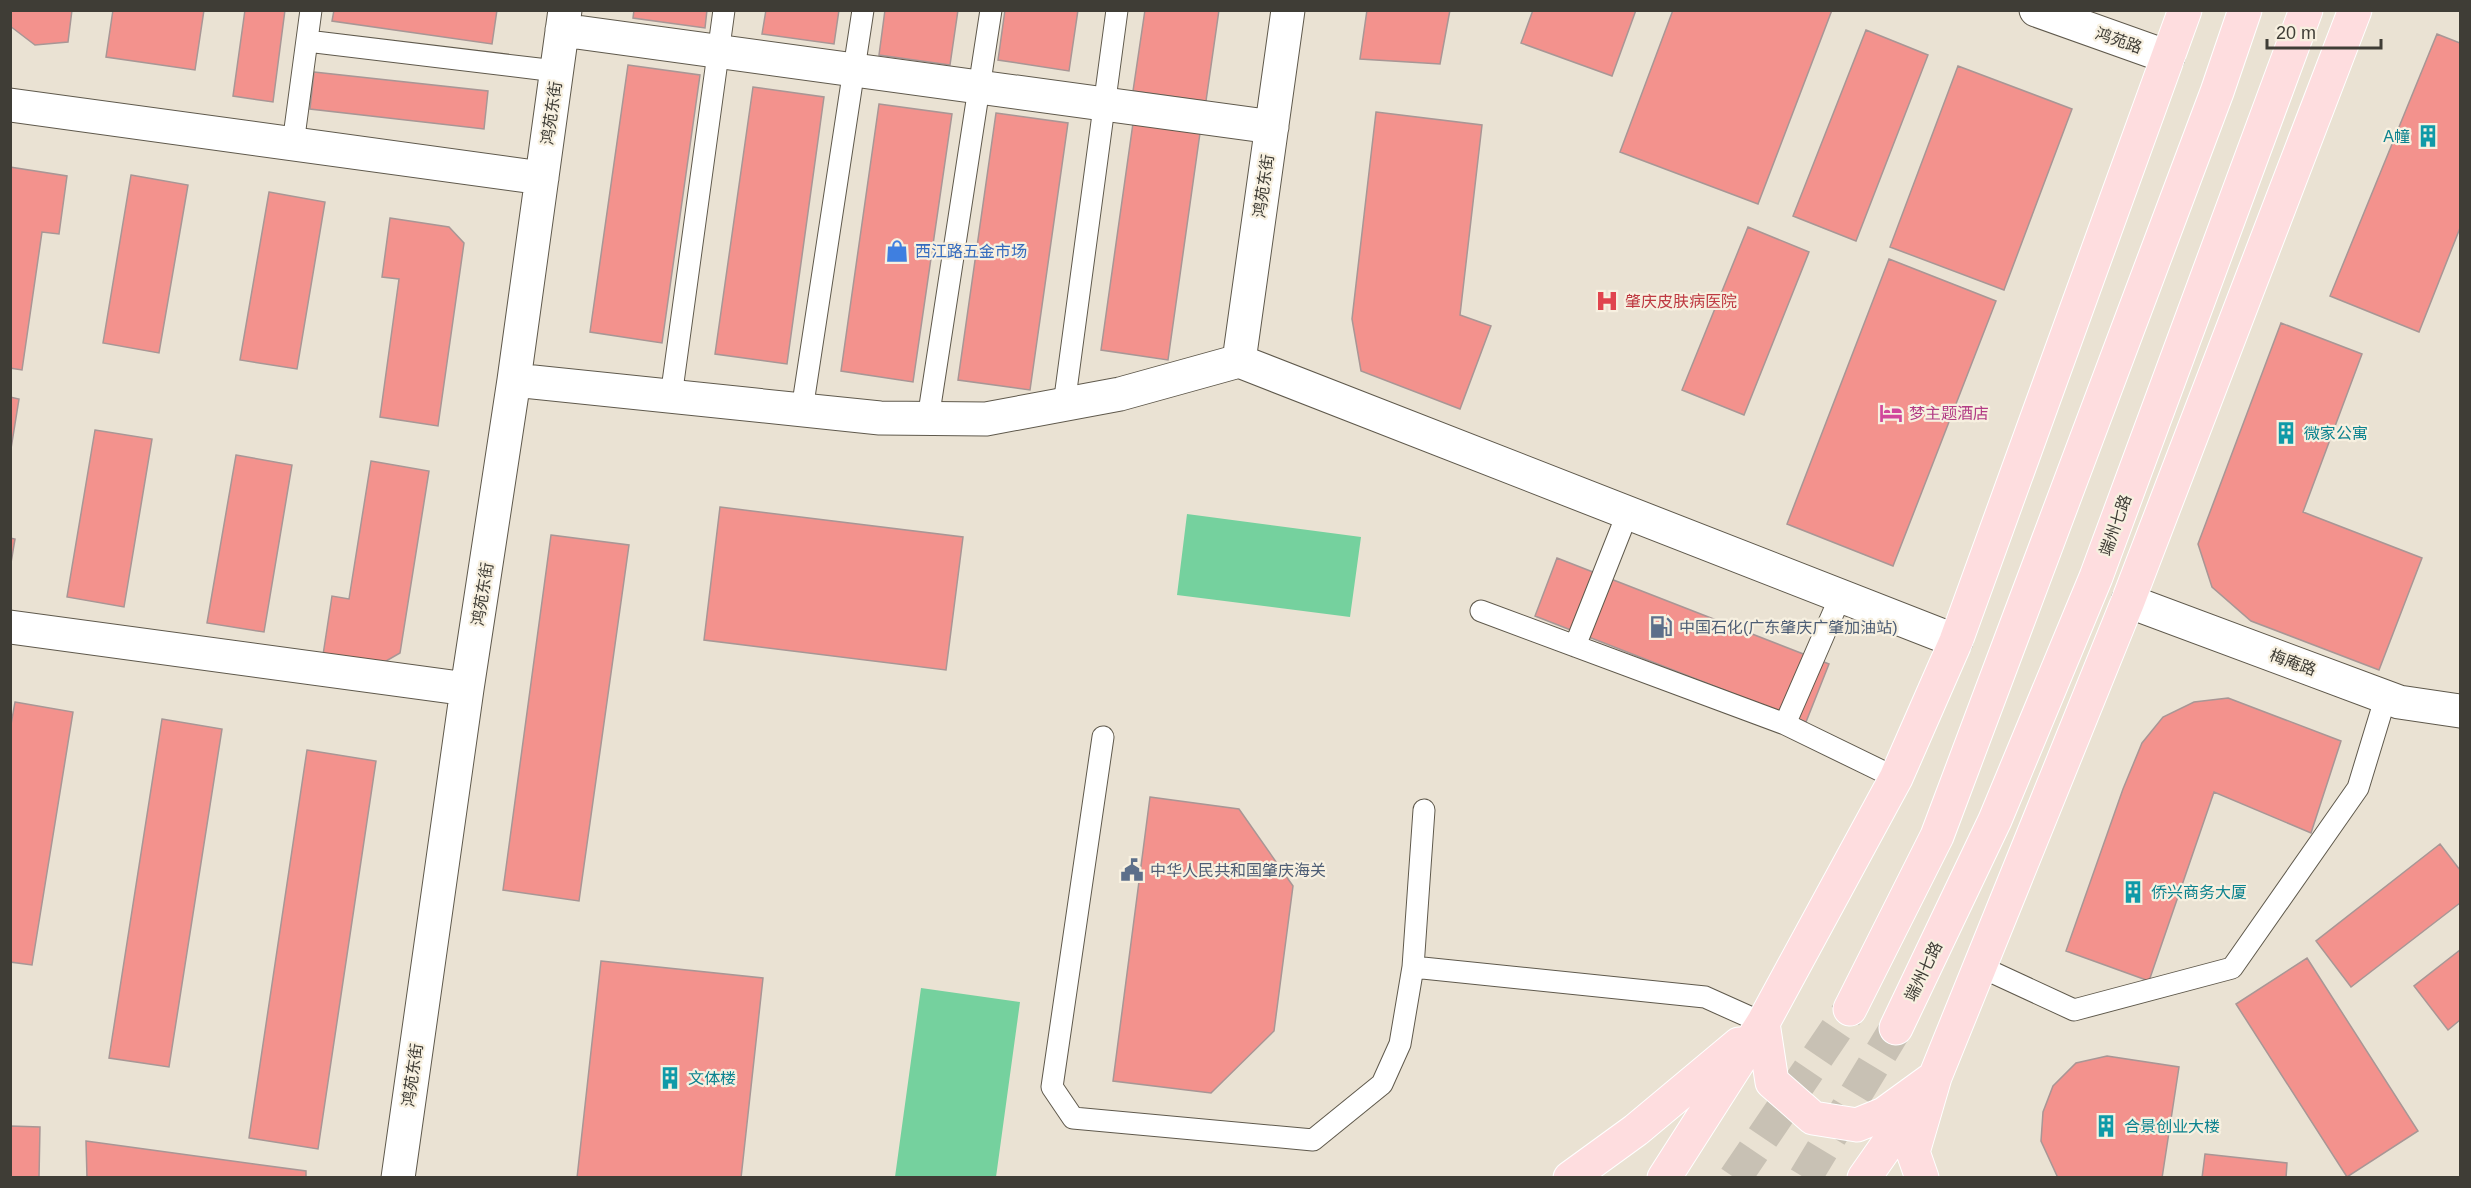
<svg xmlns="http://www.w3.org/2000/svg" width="2471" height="1188" font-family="Helvetica,'Noto Sans SC',sans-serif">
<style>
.green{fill:#75d19e}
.building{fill:#f3928d;stroke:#a89695;stroke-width:1.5}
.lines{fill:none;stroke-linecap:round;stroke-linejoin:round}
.primary-tunnel{stroke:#c8c1b4;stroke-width:33;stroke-dasharray:33 16;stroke-linecap:butt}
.lane-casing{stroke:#5f594c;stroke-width:23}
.street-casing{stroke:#5f594c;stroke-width:35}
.primary-casing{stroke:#fff;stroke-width:35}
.lane{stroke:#fff;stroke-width:21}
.street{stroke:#fff;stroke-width:33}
.primary{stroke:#fedddf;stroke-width:33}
.labels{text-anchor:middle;stroke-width:4.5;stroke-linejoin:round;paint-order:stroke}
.street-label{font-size:16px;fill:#3f3d36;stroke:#f7f0e0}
.culture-label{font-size:16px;fill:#0d838f;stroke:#f7f0e0;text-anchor:start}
.shop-label{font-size:16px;fill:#366cbe;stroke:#f7f0e0;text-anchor:start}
.health-label{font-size:16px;fill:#be3a42;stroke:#f7f0e0;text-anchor:start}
.hotel-label{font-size:16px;fill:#b23c85;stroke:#f7f0e0;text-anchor:start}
.service-label{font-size:16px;fill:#4e5e75;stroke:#f7f0e0;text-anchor:start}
</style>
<rect width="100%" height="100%" fill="#eae2d3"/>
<path class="green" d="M1187 514 1361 537 1350 617 1177 595Z
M921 988 1020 1002 996 1177H895Z"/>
<path class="building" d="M10 10H72L68 42 35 45 10 26Z
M113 10H204L195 70 106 57Z
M245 10H285L273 102 233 96Z
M334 10H497L492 44 332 21Z
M634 10H707L705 28 633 18Z
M766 10H839L834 44 762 34Z
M885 10H958L950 65 879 55Z
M1005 10H1078L1069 71 998 60Z
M1145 10H1219L1206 101 1133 91Z
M1367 10H1450L1440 64 1360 59Z
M1533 10H1636L1612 76 1521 43Z
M1673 10H1832L1758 204 1620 152Z
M1866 30 1928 55 1856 241 1793 216Z
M2437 34 2460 43V228L2419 332 2330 296Z
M628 65 700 75 662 343 590 332Z
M1958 66 2072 109 2004 290 1890 247Z
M314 72 488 91 484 129 310 109Z
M753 87 824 97 787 364 715 354Z
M879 104 952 114 913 382 841 371Z
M1376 112 1482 125 1460 315 1491 326 1460 409 1361 371 1352 319Z
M996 113 1068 123 1030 390 958 380Z
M1134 116 1201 126 1168 360 1101 350Z
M10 167 67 176 59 234 42 232 22 370 10 368Z
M131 175 188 185 159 353 103 343Z
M269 192 325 202 297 369 240 360Z
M390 218 449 227 464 243 438 426 380 417 399 279 382 277Z
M1748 227 1809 252 1744 415 1682 390Z
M1889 259 1996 301 1893 566 1787 524Z
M2281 323 2362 354 2303 512 2422 558 2379 670 2251 621 2212 587 2198 544Z
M10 397 19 399 10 455Z
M95 430 152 439 124 607 67 597Z
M236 455 292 465 264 632 207 623Z
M371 461 429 471 400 653 381 664 323 655 332 596 349 599Z
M720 507 963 537 946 670 704 640Z
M551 535 629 545 579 901 503 890Z
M10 538 15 539 10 569Z
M1557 558 1829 664 1806 722 1535 616Z
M2228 698 2341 741 2311 833 2214 792 2149 981 2066 951 2123 789 2142 743 2163 717 2194 702Z
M15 702 73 712 32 965 10 962V730Z
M162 719 222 729 169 1067 109 1058Z
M307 750 376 761 318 1149 249 1138Z
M1150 797 1239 809 1293 886 1274 1031 1211 1093 1113 1081Z
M2440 844 2460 870V903L2351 987 2316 941Z
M2460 950V1020L2448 1030 2414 986Z
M2307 958 2418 1131 2347 1177 2236 1004Z
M601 961 763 978 741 1178H577Z
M2107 1056 2179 1067 2162 1178H2058L2041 1141 2043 1112 2053 1086 2076 1063Z
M10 1126 40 1127 39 1178H10Z
M86 1141 306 1171V1178H87Z
M2205 1154 2287 1163 2286 1178H2202Z"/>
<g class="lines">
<path class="primary-tunnel" d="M1735 1178 1850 1009
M1805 1178 1896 1028"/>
<g class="lane-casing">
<path id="lane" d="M307 41 556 71
M293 144 311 10
M671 397 724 10
M1064 405 1117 10
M802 410 863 10
M928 419 991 10
M1481 611 1785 724 1896 778
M1575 646 1628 512
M1785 724 1841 595
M1103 737 1052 1087 1073 1118 1313 1140 1382 1084 1400 1044 1413 967 1424 810
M1413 967 1705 997 1763 1023
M1981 967 2074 1010 2232 968 2358 788 2386 696"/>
</g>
<g class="street-casing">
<path id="street" d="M2036 10 2168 57
M562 30 1272 127
M10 105 542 178
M1239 361 1288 10
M514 380 880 418 986 419 1120 394 1239 361 1956 641
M2128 601 2399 702 2460 711
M10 627 467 689
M398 1178 467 689 514 380 565 10"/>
</g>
<g class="primary-casing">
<path id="primary" d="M1850 1009 1937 836 2217 92 2245 10
M1763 1023 1772 1082 1813 1118 1857 1125 1884 1114 1935 1077
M1896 1028 1995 820 2096 577 2306 10
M1570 1178 1636 1130 1739 1044
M1664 1178 1763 1023 1896 778 1956 641 2185 10
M1864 1178 1920 1098
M1922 1178 1913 1152 1935 1077 2128 601 2355 10"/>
</g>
<use href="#lane" class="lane"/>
<use href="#street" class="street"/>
<use href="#primary" class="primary"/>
</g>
<defs>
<g id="building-bare" transform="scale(1.8)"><path d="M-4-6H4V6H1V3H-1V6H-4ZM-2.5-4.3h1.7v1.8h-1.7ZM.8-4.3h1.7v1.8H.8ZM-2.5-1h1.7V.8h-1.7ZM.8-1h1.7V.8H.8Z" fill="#0f9aa8" stroke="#f7f0e0" stroke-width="2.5" paint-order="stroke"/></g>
<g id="shop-bare" transform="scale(1.8)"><path d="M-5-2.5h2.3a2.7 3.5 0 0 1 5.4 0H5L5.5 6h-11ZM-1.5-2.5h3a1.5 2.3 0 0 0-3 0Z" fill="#3f7fe0" stroke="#f7f0e0" stroke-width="2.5" paint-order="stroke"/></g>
<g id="hospital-bare" transform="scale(1.8)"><path d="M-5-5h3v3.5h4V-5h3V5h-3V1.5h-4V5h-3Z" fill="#e0444e" stroke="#f7f0e0" stroke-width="2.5" paint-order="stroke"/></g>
<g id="hotel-bare" transform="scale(1.8)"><path d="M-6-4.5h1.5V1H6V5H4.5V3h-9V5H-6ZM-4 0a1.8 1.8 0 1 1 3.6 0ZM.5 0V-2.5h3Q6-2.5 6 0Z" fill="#d1479c" stroke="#f7f0e0" stroke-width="2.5" paint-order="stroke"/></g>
<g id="fuel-bare" transform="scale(1.8)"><path d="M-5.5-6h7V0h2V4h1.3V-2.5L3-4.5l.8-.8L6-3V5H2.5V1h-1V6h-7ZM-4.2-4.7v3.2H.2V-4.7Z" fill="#5c6f8a" stroke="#f7f0e0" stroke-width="2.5" paint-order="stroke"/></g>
<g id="civic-bare" transform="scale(1.8)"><path d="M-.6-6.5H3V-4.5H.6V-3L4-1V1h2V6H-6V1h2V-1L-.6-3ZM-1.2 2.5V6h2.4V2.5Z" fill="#5c6f8a" stroke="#f7f0e0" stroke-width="2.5" paint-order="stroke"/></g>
</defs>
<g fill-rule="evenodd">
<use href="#building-bare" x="2428" y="136"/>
<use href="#shop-bare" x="897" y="251"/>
<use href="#hospital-bare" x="1607" y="301"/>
<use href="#hotel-bare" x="1891" y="413"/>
<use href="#building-bare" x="2286" y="433"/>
<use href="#fuel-bare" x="1661" y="627"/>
<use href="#civic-bare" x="1132" y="870"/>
<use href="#building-bare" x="2133" y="892"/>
<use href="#building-bare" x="670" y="1078"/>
<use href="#building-bare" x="2106" y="1126"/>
</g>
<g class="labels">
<g class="street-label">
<text transform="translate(2119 40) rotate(19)" y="6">鸿苑路</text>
<text transform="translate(551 113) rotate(-82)" y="6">鸿苑东街</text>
<text transform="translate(1263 186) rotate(-82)" y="6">鸿苑东街</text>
<text transform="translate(2115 525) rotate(-70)" y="6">端州七路</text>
<text transform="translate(482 594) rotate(-81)" y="6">鸿苑东街</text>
<text transform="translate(2293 662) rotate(20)" y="6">梅庵路</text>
<text transform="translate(1923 971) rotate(-64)" y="6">端州七路</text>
<text transform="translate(412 1075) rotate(-82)" y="6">鸿苑东街</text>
</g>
<g class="culture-label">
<text x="2410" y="142" text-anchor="end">A幢</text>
<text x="2304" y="439">微家公寓</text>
<text x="2151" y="898">侨兴商务大厦</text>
<text x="688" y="1084">文体楼</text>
<text x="2124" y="1132">合景创业大楼</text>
</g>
<g class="shop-label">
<text x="915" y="257">西江路五金市场</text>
</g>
<g class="health-label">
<text x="1625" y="307">肇庆皮肤病医院</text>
</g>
<g class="hotel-label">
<text x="1909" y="419">梦主题酒店</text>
</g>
<g class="service-label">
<text x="1679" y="633">中国石化(广东肇庆广肇加油站)</text>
<text x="1150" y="876">中华人民共和国肇庆海关</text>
</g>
</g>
<rect width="2471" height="1188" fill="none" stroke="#3f3d36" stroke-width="24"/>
<path d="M2267 39v9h114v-9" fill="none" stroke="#3f3d36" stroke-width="3"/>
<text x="2276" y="39" font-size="18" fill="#3f3d36" stroke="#f7f0e0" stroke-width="4.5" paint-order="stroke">20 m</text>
</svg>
